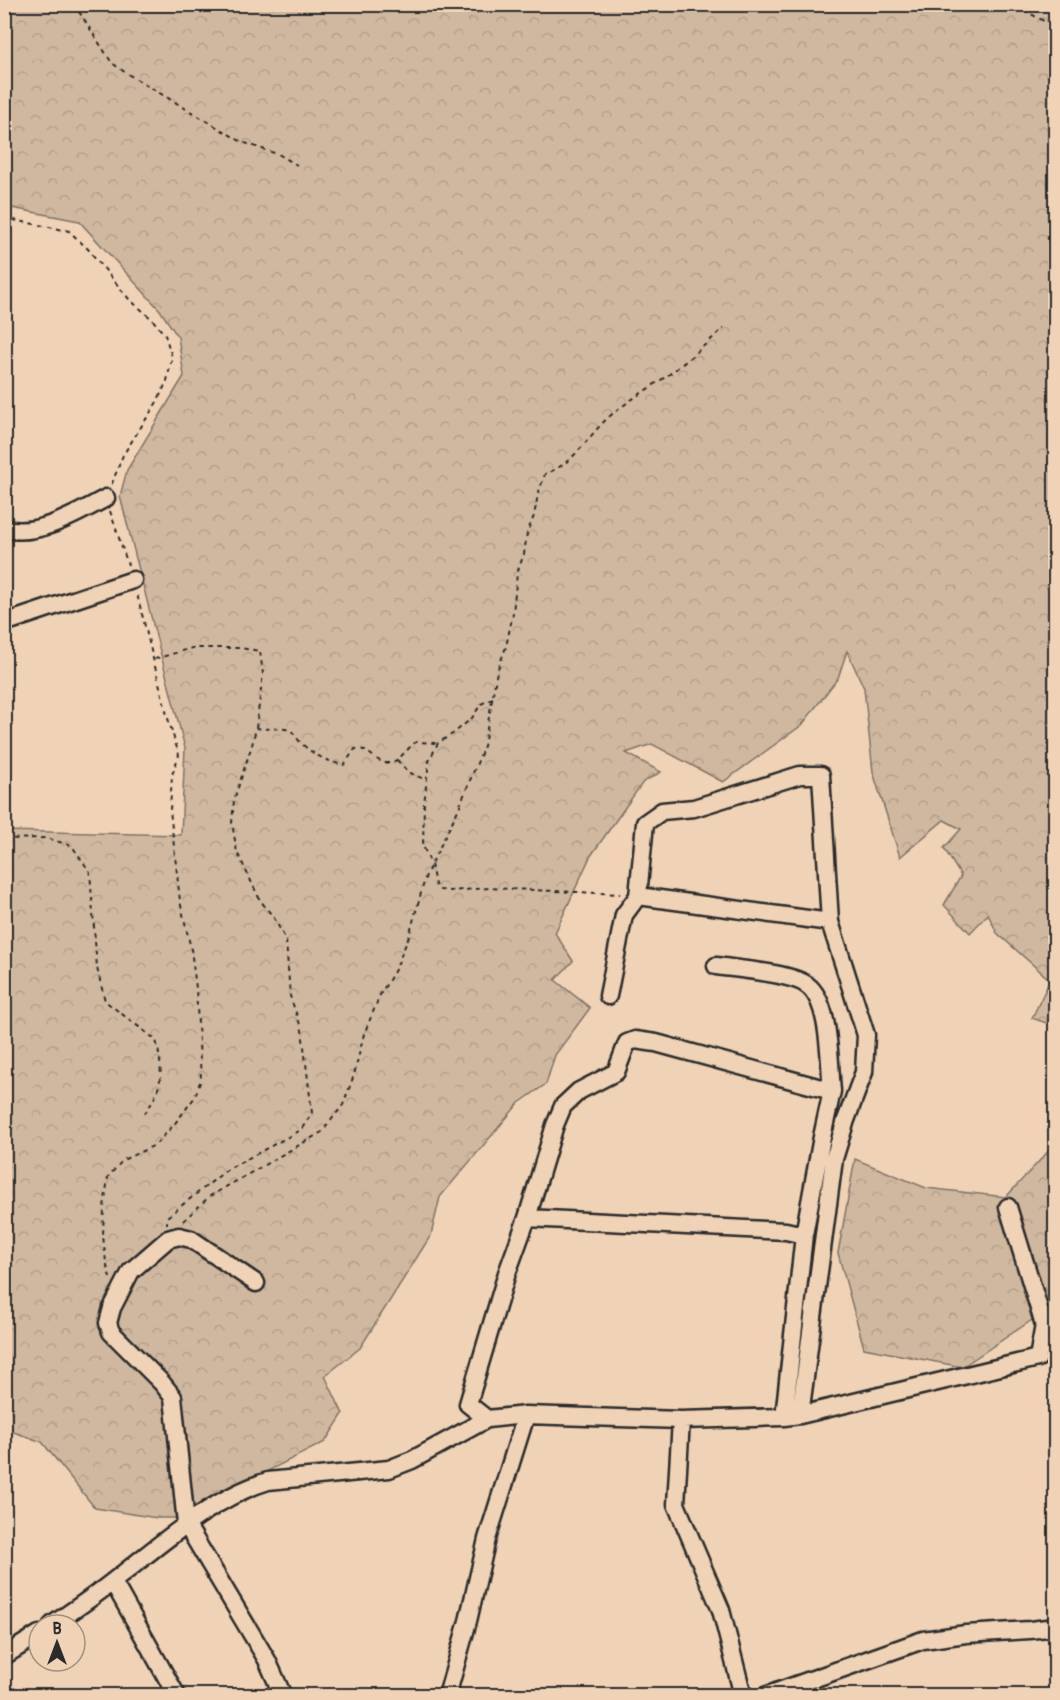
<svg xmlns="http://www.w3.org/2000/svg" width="1060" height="1700" font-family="Pangolin,sans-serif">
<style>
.forest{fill:url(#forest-crowns);stroke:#7e7266;stroke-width:1.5}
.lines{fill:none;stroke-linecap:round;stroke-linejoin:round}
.minor-casing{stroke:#2b2b2b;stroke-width:21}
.path{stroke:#2b2b2b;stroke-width:2;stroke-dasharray:4.5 4.5;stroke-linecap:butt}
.minor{stroke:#f0d3b7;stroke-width:16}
</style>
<defs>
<pattern id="forest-crowns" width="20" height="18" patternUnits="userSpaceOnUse" patternTransform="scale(1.5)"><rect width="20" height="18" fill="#d0b8a0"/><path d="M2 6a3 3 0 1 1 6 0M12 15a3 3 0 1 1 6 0" fill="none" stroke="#b39e8a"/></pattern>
</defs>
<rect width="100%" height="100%" fill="#f0d3b7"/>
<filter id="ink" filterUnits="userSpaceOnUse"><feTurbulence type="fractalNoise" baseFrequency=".0167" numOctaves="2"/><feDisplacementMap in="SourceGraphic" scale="12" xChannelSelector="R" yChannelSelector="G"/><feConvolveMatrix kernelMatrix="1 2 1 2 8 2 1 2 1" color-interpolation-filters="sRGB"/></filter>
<g filter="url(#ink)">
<path class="forest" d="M5 5H1055V1026L1032 1018 1050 980 997 933 988 914 970 933 944 905 961 876 944 848 961 829 944 820 900 857 873 772 864 688 847 651 838 678 802 725 723 782 652 744 626 753 661 772 643 782 590 857 555 933 573 961 555 980 590 1008 555 1055 546 1084 519 1103 440 1197 431 1235 360 1348 325 1376 343 1414 325 1442 175 1518H157L95 1508 42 1442 5 1429V831L181 835 185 748 120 496 127 470 184 376 178 337 160 310 79 221 7 207 5 203Z
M1055 1144V1295L1032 1320 962 1367 864 1348 838 1253 855 1159 926 1188 1006 1197Z"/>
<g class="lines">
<g class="minor-casing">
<path id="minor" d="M4 528C35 539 80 512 106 498
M4 623 133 580
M716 966C737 969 791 973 807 985 831 1002 829 1064 832 1091
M608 996 624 915 638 896
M527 1218 786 1231 804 1235
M256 1283 191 1239 179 1236 168 1239 131 1271 112 1308 108 1323 111 1332 162 1383 173 1397 186 1524 267 1660 283 1696
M800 1415 834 1159 846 1120 864 1072 866 1035 830 922 821 775H800L694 808 662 811 645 823 638 896 830 922
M487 1419 468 1404 507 1273 527 1218 555 1125 563 1106 579 1091 616 1072 627 1043 635 1040 656 1043 832 1091 822 1137 804 1235 784 1417
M681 1420 676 1504 721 1610 743 1696
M113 1582 177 1696
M52 1625C74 1610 96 1595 116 1579 161 1544 212 1498 268 1481L389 1469 412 1460 487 1419 526 1415
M4 1656 39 1634
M447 1696 468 1621 487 1539 526 1415 681 1420 784 1417 800 1415 1038 1358 1044 1325 1008 1207
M765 1696 923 1640 966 1634 1030 1630 1056 1627"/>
</g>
<path class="path" d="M74 4 112 63 126 73 242 142 280 155 297 165
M1017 4C1029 15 1044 19 1056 30
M4 218 69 231 88 249 129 299 152 319 165 335 172 357 167 381 157 402 123 455 111 486
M110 511 128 565
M155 659 192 648H240L260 651 263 674 256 728 252 745 234 800 232 823 237 852 260 900 274 918 286 940 290 996 302 1030 312 1113 301 1130 228 1169 167 1217V1224
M493 698 481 704 472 718 454 733 438 743 429 761 424 804 423 846 431 864 435 885 440 890 450 891 489 888 620 894
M256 728C266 730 280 727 289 730 295 732 297 740 302 744 314 755 328 762 344 765L355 749C372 746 378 773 398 759 404 754 409 747 416 742L438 743
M397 760 408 772 426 780
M4 839 47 838 72 846 90 872 97 968 105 1001 156 1040C163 1070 164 1087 145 1113
M183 1221 210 1196 322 1132 343 1105 354 1075 364 1034 380 995 396 968 409 936 426 875 458 810 484 746 497 671 506 647 513 613 517 573 524 554 527 533 534 516 538 494 545 474C578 461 585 438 610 416 628 401 648 389 667 376 687 361 706 344 724 328
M110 1278 106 1262 103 1236 104 1208 108 1177 123 1160 155 1145 173 1126 195 1097 201 1079 196 988 191 949 180 901 170 810 172 775 179 755 167 715 137 594"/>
<use href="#minor" class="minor"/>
</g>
</g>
<rect width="1060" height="1700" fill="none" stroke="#f0d3b7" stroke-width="24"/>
<rect x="12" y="12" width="1036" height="1676" fill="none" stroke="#2b2b2b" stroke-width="2" filter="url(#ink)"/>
<g transform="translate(57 1643)"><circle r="28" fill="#f0d3b7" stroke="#a1907f" stroke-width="1.5"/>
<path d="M0-4.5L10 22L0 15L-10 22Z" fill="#2b2b2b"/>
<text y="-9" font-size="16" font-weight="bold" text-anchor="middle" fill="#2b2b2b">B</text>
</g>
</svg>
